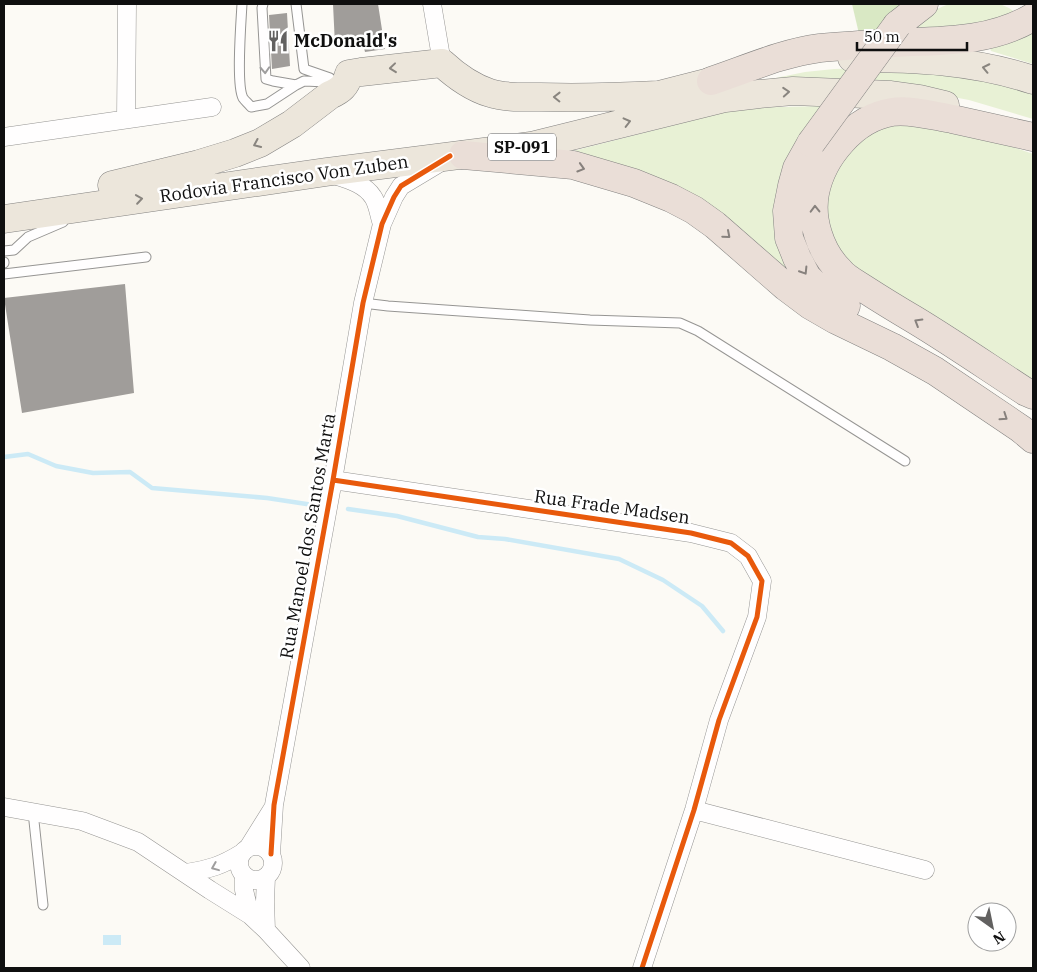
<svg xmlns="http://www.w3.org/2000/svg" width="1037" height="972" font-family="'IBM Plex Serif',serif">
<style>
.green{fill:#e8f1d5}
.forest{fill:#d9e8c4}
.water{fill:#cceaf6}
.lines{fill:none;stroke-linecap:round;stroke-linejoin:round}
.stream{stroke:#cceaf6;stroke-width:4.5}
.building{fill:#a09d9a}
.service-casing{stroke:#969593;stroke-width:11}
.minor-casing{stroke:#969593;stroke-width:19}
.primary-casing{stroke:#838280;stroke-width:29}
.motorway-casing{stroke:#838280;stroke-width:29}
.service{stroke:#fffefe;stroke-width:9}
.minor{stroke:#fffefe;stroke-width:18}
.primary{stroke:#ece6db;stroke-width:28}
.motorway{stroke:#eaded7;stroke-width:28}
.motorway-bridge-casing{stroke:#838280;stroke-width:29;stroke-linecap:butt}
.motorway-bridge{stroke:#eaded7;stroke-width:28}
.cycleway-casing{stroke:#fff;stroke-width:8}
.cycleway{stroke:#e8590c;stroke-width:5}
.oneway{stroke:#89857f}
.oneway2{stroke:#9f9e9e}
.oneway3{stroke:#87817d}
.labels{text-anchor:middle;stroke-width:5;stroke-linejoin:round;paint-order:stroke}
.shield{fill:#fff;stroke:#575757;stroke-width:1}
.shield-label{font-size:16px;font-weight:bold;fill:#0f0f0f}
.poi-label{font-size:18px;font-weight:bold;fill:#0f0f0f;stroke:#fff;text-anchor:start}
.street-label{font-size:18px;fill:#0f0f0f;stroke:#fff}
</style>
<rect width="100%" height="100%" fill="#fcfaf5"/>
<path class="green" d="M949 4H1000L1009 8 1019 15 1001 22 905 36C920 21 929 11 949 4Z
M1033 29V64L991 51 988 44Z
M894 67 918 68 1033 91V119L969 100 905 88 756 82 805 72 834 69Z
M822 106 797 140 787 160 799 281 578 159 573 151 721 113 748 108Z
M886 122 977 134 1033 154V384L837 255 822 209 836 160Z"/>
<path class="forest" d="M852 4H911L872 39 860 38Z"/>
<path class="water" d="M103 935H121V945H103Z"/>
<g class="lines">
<path class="stream" d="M4 457 28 454 56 466 93 473 130 472 152 488 267 498 313 505
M348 509 397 516 478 537 505 539 619 559 663 580 702 606 723 631"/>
</g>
<path class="building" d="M333 4H378L385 49 365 52 362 40 335 45Z
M287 13 290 66 272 69 269 15Z
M125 284 134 393 22 413 4 298Z"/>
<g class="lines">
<g class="service-casing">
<path id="service" d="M242 4C241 22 236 85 243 98 245 101 249 104 251 107L267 104 296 85
M263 4 262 8 266 79 273 81 296 85 304 81 327 82 330 85V90
M296 4 304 69 330 78
M4 251 14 250 28 237 63 222
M4 262V263
M4 274 146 257
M363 303 388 306 590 320 680 323 698 331 905 461
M33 812 43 905"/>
</g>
<g class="minor-casing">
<path id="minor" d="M432 4 442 63
M126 119 127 4
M4 137 212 107
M331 174C346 179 364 183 373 197 378 204 379 216 382 224
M333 480 691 533 731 543 748 556 762 581 757 617 719 720 694 810 642 968
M4 807 82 821 138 842 210 890 250 915 266 930 301 968
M694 810 925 870
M239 863a17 17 0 1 1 34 0a17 17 0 1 1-34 0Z
M248 848 273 808
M271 854 274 805 333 480 363 303 382 224 394 197 401 186 441 162
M186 873C210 869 221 866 242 853
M244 875V890L250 915
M266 930 265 901 266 877"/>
</g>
<g class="primary-casing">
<path id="primary" d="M852 58C915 58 973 60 1033 80
M651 97 733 76
M112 185 199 164 235 153 260 143 292 124 330 95C341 90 346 86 349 74L361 72 442 63C456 76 471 87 490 93 505 98 524 97 540 97 579 98 619 97 658 95
M4 219 326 172 531 146 725 98 759 94 793 91 891 95 920 99 945 105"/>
</g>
<g class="motorway-casing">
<path id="motorway" d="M897 25 924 4
M711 81C747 69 782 53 820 48 851 45 881 44 911 42 953 41 996 39 1033 17
M1033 137C1006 131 979 125 952 119 934 116 910 109 892 112 854 118 822 157 815 193 810 219 820 251 839 270 845 278 855 283 863 288 880 299 898 310 915 320 953 343 989 368 1026 392L1033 395
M811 143 797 168 792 186 787 211 789 238 797 258 807 277 824 294 846 306
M463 155 573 165 634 183 671 198 694 210 715 225 786 287 810 305 836 320 892 347 935 371 1021 429 1033 439"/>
</g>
<use href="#service" class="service"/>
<use href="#minor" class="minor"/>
<use href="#primary" class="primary"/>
<use href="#motorway" class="motorway"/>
<g class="motorway-bridge-casing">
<path id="motorway-bridge" d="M811 143 897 25"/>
</g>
<use href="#motorway-bridge" class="motorway-bridge"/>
<g class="cycleway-casing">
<path id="cycleway" d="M333 480 691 533 731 543 748 556 762 581 757 617 719 720 694 810 642 968
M271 854 274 805 333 480 363 303 382 224 394 197 401 186 450 156"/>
</g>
<use href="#cycleway" class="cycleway"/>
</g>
<defs><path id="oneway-chevron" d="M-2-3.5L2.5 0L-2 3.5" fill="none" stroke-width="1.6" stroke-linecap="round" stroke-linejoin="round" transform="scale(1.25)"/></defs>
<g class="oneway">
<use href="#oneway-chevron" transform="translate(393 68) rotate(174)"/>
<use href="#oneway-chevron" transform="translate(986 68) rotate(-168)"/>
<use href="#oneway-chevron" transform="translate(786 92) rotate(-4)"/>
<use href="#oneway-chevron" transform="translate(557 97) rotate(-179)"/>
<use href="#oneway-chevron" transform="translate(627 122) rotate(-14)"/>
<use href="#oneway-chevron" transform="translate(257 144) rotate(156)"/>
<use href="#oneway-chevron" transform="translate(139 199) rotate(-8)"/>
</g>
<g class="oneway2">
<use href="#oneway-chevron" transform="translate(265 70) rotate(87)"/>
<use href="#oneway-chevron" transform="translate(215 867) rotate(158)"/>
</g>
<g class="oneway3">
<use href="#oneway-chevron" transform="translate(581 168) rotate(17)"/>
<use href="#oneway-chevron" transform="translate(815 209) rotate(-91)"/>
<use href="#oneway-chevron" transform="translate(727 235) rotate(41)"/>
<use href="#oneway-chevron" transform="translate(804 271) rotate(58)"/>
<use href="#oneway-chevron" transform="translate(918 322) rotate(-149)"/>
<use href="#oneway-chevron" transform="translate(1004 417) rotate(34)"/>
</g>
<defs>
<g id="restaurant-bare" transform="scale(1.725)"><path d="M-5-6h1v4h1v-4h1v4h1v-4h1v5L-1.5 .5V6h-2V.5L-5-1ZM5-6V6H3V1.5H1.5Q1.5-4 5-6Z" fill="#626160" stroke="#fff" stroke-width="2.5" paint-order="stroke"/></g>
</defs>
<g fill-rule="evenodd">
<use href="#restaurant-bare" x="278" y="41"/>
</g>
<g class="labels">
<rect class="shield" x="488" y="133.5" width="68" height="27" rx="4"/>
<g class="shield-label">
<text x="522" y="153">SP-091</text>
</g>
<g class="poi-label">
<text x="294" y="47">McDonald's</text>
</g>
<g class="street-label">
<text transform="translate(284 179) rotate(-8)" y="6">Rodovia Francisco Von Zuben</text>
<text transform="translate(612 507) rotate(8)" y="6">Rua Frade Madsen</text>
<text transform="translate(308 536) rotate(-80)" y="6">Rua Manoel dos Santos Marta</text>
</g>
</g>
<rect width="1037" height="972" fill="none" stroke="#0f0f0f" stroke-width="10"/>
<g transform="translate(992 927) rotate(147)"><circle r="24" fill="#ffffff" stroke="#9f9f9f"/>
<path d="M0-4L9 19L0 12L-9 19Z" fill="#626160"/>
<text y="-8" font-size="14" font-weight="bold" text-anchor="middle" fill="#0f0f0f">N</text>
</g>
<path d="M857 42v8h110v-8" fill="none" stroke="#0f0f0f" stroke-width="2.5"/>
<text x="864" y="42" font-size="15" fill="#0f0f0f" stroke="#ffffff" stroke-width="4" paint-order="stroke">50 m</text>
</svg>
